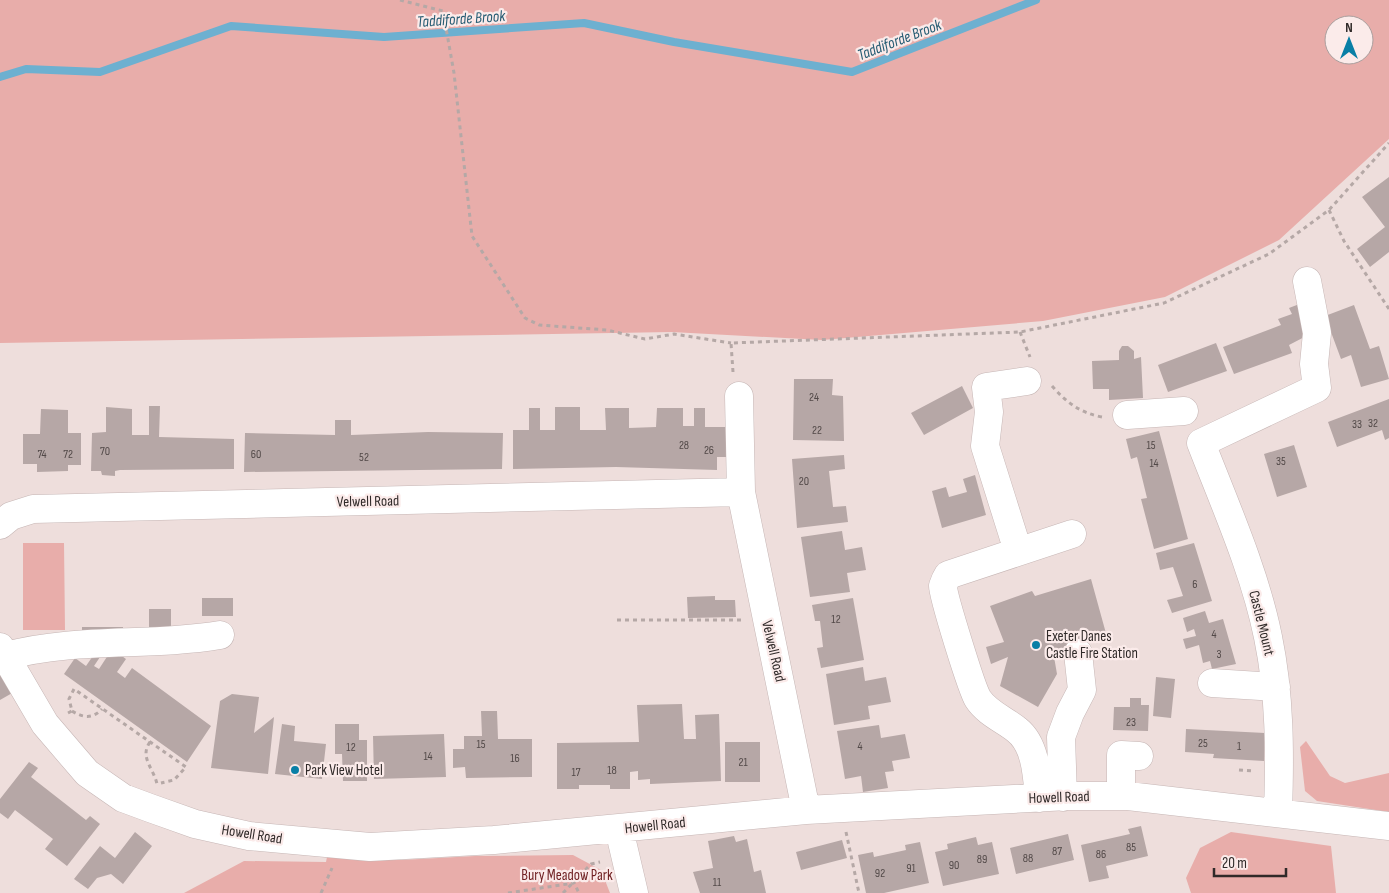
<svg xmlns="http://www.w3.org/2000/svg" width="1389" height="893" font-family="'Sofia Sans Condensed',sans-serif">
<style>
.green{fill:#e8adaa;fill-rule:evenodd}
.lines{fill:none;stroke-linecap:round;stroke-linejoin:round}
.stream{stroke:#6db0d0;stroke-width:8}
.building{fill:#b6a7a6}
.minor-casing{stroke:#c6b6b5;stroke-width:29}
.path{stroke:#b5a8a6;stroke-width:3;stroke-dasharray:4 4;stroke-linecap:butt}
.minor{stroke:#fff;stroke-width:28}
.poi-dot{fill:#097fa6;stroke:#fbebea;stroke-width:2}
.labels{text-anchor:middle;stroke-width:4.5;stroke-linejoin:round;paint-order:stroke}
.number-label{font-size:12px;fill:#524948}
.street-label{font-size:15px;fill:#302a29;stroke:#fbebea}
.poi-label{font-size:15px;fill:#302a29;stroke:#fbebea;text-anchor:start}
.park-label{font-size:15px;fill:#702123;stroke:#fbebea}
.water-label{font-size:16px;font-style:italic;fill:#265c73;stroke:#fbebea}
</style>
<rect width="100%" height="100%" fill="#eededc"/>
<path class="green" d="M0 0H1389V139L1279 240 1165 297 1043 321 822 340 672 332 0 343ZM1334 25H1364V55H1334Z
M23 543H64L65 630H23Z
M1306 741 1330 776 1345 783 1389 773V812L1317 801 1305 791 1300 747Z
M1231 832 1331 846 1336 893H1191L1186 878 1200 848Z
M573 855 601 870 610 893H184L244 861 326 862 327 857 402 860 475 856Z"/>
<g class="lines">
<path class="stream" d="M0 77 26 69 100 72 231 26 384 37 584 23 674 42 852 72 1036 0"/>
</g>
<path class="building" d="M1389 177V252L1370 267 1357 249 1385 227 1362 197Z
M1302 303 1314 332 1289 345 1292 353 1234 374 1223 347 1281 325 1278 319 1292 314 1289 308Z
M1354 305 1370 349 1379 346 1389 379 1361 387 1351 355 1341 359 1325 316Z
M1216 343 1227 371 1168 392 1158 365Z
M1122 346H1128L1134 351V359L1141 357 1143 398 1109 400V389H1093L1092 361 1119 360V351Z
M794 379H833L832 395 843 396 844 441 793 440Z
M962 386 973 408 924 435 911 413Z
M1389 399V438L1385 440 1382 430 1337 447 1328 422Z
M149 406H160L159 437 234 439V469L120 470 115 471V476L102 475 101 471H91L92 433 106 432V407L132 409V435H149Z
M555 407H580V430H606L605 408H629V428L656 427 657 408H683V426H694V408H705V427H727V457H717V470L616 467 513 469V430H529V408H540V430H555Z
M41 409 68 410V433H81V465H68V471L37 472V464H23V434H40Z
M335 420H351V435L428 432 503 433 502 469 244 472 245 433 335 435Z
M1159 431 1188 539 1154 549 1141 499 1147 498 1137 457 1131 459 1126 439Z
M1294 445 1307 487 1277 497 1264 454Z
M844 455 845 469 829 471 833 507 846 506 848 522 797 528 792 459Z
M975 475 986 515 942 528 932 491 946 487 949 497 967 492 963 479Z
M842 531 845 550 862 547 866 570 847 573 850 592 810 597 801 537Z
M1194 543 1212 601 1172 613 1167 600 1183 596 1173 567 1160 570 1156 553Z
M1091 579 1107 637 1053 651 1057 674 1038 707 1000 686 1008 657 991 664 986 647 1004 642 990 606 1032 591 1035 596Z
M715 596V600H735L736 617 688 618 687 597Z
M202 598H233V616H202Z
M853 598 864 660 821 668 817 648 823 647 820 621H815L812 605Z
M149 609H171V627H149Z
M1205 611 1209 623 1223 619 1236 664 1212 669 1210 661 1203 663 1199 645 1186 649 1183 639 1196 636 1194 629 1187 632 1183 618Z
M82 627H123V635H82Z
M112 649 126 659 117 672 125 678 132 668 211 726 187 762 64 674 75 658 86 666 97 650 102 654 94 666 99 669Z
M863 667 865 681 886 677 891 702 868 706 870 719 834 725 826 674Z
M0 674 14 692 0 700Z
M1156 677 1175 679 1171 718 1153 716Z
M232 694 259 697 254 733 274 717 268 774 211 768 220 701Z
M1130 698H1141V705H1149L1148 731 1113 730 1114 707H1130Z
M682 704 684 739H696L695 715 719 714 721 781 650 784V779L638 780V771L630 772V789H610V785H579V789H557V743L639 742 637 705Z
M481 711H497L498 739H532V777L466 778 465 767 453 768V749H464V736H482Z
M282 724 295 726 294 741 326 744 322 779 275 774Z
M335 724H359V740H367V781H343L342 754H335Z
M879 725 881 738 905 734 910 758 892 761 894 771 885 772 888 788 863 792 861 776 845 779 837 731Z
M1186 729 1265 733 1264 761 1213 758 1214 754 1185 752Z
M444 734 446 777 374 779 373 736Z
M725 742H760V782H725Z
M29 762 38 768 31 777 86 820 90 816 100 824 67 866 45 849 53 839 15 810 8 819 0 813V799Z
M1141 826 1148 856 1106 866 1109 878 1089 882 1081 845 1130 834 1128 829Z
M135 832 152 846 123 884 111 874 97 878 88 889 74 879 100 846 115 858Z
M1068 834 1074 860 1016 874 1010 848Z
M734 836 736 842 747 839 754 872 761 870 766 893H700L693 872 713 868 708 841Z
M976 837 978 845 992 842 999 874 943 886 935 852 948 849 947 844Z
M842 840 847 858 801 870 796 852Z
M920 842 929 883 884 893H866L858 855 873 852 874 857 906 850 905 845Z"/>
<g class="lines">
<g class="minor-casing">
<path id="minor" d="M739 396 741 492 806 810
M1127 415 1184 411
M0 525 11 516 33 509 741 492
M1018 551 985 446 989 412 986 387 1027 381
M0 647 45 724 87 773 123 798 150 808 195 824 249 836 370 847 494 840 806 810 1068 796H1128L1389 826
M6 656C77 637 149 647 220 635
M1212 683 1276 687
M1121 796V755L1139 756
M1063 797 1061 737 1070 713 1082 690 1078 653
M1039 798C1037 776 1036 745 1017 730 1005 720 987 713 978 699 972 690 943 596 943 586 944 583 946 578 948 575L1072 534
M1278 812C1280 753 1280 695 1268 637 1255 572 1225 505 1201 443L1317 388 1314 364 1317 333 1307 281
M619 829 634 893"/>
</g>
<path class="path" d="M400 0 443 11 454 73 472 236 525 318 539 325 607 330 645 339 674 334 731 343
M1329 210 1344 241 1389 309
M1020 332 1030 357
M733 372 731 343 1020 332 1164 303 1269 254 1329 210 1389 143
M1052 386C1066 402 1080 413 1102 417
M617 620H741
M72 711C83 718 93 719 102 709
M68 713 72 711 69 699 74 689 186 767 174 780 161 783
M150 742C139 757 154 769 157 784
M1239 770 1253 771
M846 832 859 893
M321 893 332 868
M508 893 574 883 579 893
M563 893 591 864 600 862"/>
<use href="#minor" class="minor"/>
</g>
<g class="poi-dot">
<circle cx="1036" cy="645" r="5"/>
<circle cx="295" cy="770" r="5"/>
</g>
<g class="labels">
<g class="number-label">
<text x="814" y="401">24</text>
<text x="1373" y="427">32</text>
<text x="1357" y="428">33</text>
<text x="817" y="434">22</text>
<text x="684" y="449">28</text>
<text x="1151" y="449">15</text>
<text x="709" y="454">26</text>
<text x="105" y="455">70</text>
<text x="42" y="458">74</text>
<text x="68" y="458">72</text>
<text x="256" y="458">60</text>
<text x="364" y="461">52</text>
<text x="1281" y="465">35</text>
<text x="1154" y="467">14</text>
<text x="804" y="485">20</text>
<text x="1195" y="588">6</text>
<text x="836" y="623">12</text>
<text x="1214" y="638">4</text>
<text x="1219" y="658">3</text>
<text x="1131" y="726">23</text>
<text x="1203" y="747">25</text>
<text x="481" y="748">15</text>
<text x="860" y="750">4</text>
<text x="1239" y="750">1</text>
<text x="351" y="751">12</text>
<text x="428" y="760">14</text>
<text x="515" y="762">16</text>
<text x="743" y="766">21</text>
<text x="612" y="774">18</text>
<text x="576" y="776">17</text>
<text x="1131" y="851">85</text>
<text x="1057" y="855">87</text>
<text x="1101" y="858">86</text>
<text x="1028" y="862">88</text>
<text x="982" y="863">89</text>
<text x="954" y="869">90</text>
<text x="911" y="872">91</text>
<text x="880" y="877">92</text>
<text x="717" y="886">11</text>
</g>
<g class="street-label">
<text transform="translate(368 501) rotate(-1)" y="5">Velwell Road</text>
<text transform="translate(1262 623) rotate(76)" y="5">Castle Mount</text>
<text transform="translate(774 651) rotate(77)" y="5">Velwell Road</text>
<text transform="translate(1059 797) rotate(-2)" y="5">Howell Road</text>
<text transform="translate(655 825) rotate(-6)" y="5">Howell Road</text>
<text transform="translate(252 834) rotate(9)" y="5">Howell Road</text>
</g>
<g class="poi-label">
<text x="1046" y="641">Exeter Danes<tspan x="1046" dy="17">Castle Fire Station</tspan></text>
<text x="305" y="775">Park View Hotel</text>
</g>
<g class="park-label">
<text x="567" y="880">Bury Meadow Park</text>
</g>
<g class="water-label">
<text transform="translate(461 18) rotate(-4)" y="6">Taddiforde Brook</text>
<text transform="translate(899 39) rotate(-21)" y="6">Taddiforde Brook</text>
</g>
</g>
<g transform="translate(1349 40)"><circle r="24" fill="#fbebea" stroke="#aa9e9d"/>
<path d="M0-4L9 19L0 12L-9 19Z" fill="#097fa6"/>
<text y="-8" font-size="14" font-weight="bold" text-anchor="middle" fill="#302a29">N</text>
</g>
<path d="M1214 868v8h72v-8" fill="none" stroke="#302a29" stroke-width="2.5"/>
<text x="1222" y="868" font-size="15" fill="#302a29" stroke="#fbebea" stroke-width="4" paint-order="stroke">20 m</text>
</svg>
